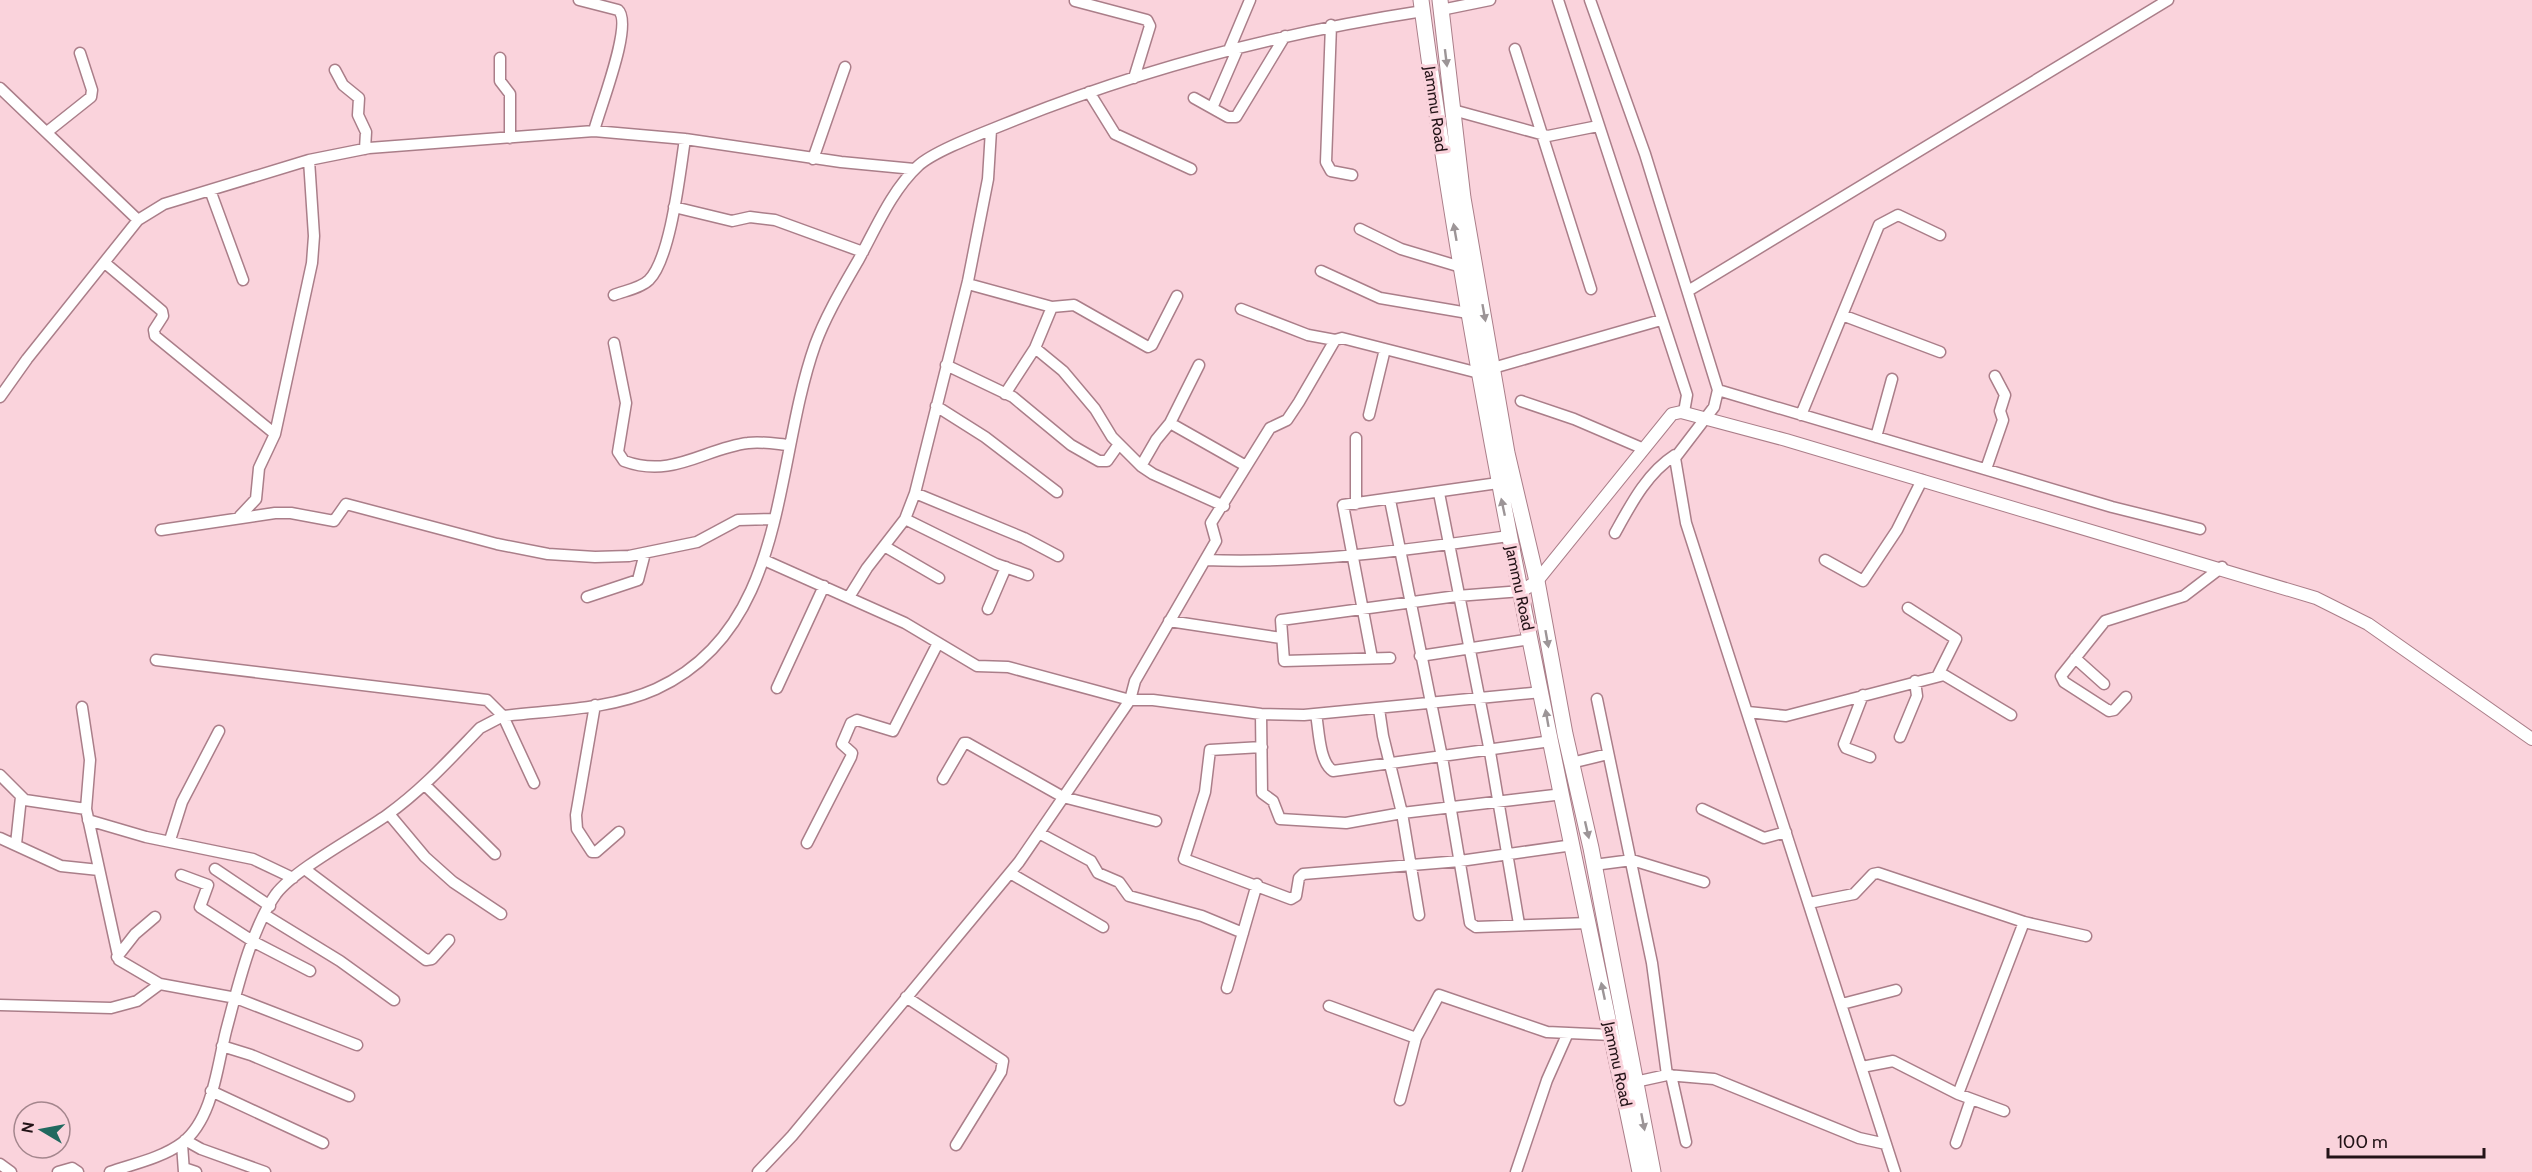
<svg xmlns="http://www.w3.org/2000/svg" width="2532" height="1172" font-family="Cabin,sans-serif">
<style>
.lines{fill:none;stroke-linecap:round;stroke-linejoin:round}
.minor-casing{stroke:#aa7e89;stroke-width:13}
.tertiary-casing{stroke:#aa7e89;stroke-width:14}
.primary-casing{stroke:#aa7e89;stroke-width:17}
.minor{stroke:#fff;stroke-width:10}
.tertiary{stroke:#fff;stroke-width:12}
.primary{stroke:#fff;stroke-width:15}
.oneway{fill:#9c9597}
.labels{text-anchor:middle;stroke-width:6;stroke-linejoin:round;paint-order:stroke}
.street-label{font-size:16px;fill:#231317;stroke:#fad3dc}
</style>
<rect width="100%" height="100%" fill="#fad3dc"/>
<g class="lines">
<g class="minor-casing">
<path id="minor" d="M579 0 618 10C634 23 599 110 594 131
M1558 0 1687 395 1684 412
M1590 0 1645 154 1718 390 1714 407 1675 458 1686 523 1895 1172
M1075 1 1147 20 1150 26 1134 78
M1441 10 1490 0
M1331 25 1326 162 1331 171 1352 175
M1515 49 1591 289
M1229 50 1250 0
M500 58V81L510 94V138
M335 70 343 85 359 98 358 115 366 132 365 149
M0 88 138 220
M1089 92 1115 134 1191 169
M1194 98 1228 117H1236L1285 36
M1212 108 1238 48
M1453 110 1548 136 1598 126
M47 132 91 97 92 90 80 53
M813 159 845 67
M210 190 243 280
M674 207 732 221 750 217 775 220 863 252
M1360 229 1401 249 1461 267
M105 263 162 311 163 316 154 330 155 336 275 434
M1321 271 1380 298 1468 313
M968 284 1052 307 1074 305 1148 347 1152 345 1177 296
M1688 291 2168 0
M614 295C624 291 641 288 649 280 671 258 680 171 685 139
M1241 309 1308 335 1335 340
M1842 315 1940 352
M614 343 626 403 618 452 624 461C673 479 705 448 748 443 761 441 777 444 790 445
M1035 348 1063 371 1095 409 1112 437 1141 466 1153 474 1224 506
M946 365 1013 397 1071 445 1099 461H1107L1119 444
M1493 368 1661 320
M1718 390 2112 507 2200 529
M1005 394 1035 348 1052 307
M0 397 27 359 138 220 164 204 309 160 369 148 594 131 685 139 841 162 914 169
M1521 401 1574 419 1644 449
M936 406 985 437 1057 492
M1369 415 1385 349
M1801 415 1879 225 1898 215 1940 235
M1170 423 1246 466
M1876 437 1892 379
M1356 438V504
M1141 466 1156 440 1170 423 1199 365
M1986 469 2003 420 2000 411 2005 395 1995 376
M915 493 1024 538 1058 556
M1439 493 1490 752 1519 924
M1390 500 1442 757 1470 923 1476 927 1589 923
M240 516 256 499 259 468 275 434 312 263 314 236 309 160
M905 519 996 564 1028 575
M161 530 275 513H291L334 521 346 504 497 544 548 554 595 557 629 556 697 542 738 520 774 519
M1615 533C1631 504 1647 473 1675 455
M884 546 939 578
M764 560 905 623 977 666 1008 667 1130 700 1135 681 1216 541 1211 523 1270 428 1287 420 1299 402 1335 340 1342 338 1479 373
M1205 560C1308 564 1408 550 1509 536
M1825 560 1863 581 1897 530 1922 480
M587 597 638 580 645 553
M849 597 867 568 905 519 915 493 968 281 988 179 991 130
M1908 608 1956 639 1938 675
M988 609 1006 567
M1169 621 1281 638
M1420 656 1531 639
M1372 658 1343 505 1498 483
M1390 658 1284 661 1281 620 1457 596 1522 591
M2075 658 2104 684
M156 660 487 700 503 716 534 783
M777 688 824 586
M1863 695 1844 744 1846 748 1870 757
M2126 697 2114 710 2109 711 2064 682 2061 676 2105 621 2184 596 2222 567
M1597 699 1652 963 1667 1075
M595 705 576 815 577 829 592 852H596L619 832
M82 707 90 760 86 809 119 960 160 984 236 998 357 1045
M1379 709 1383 736 1402 813 1419 915
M1748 712 1786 716 1944 675 2011 715
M1261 714 1262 793 1273 801 1280 819 1346 823 1402 813 1563 794
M1316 714C1319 730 1319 762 1333 771L1551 741
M1900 737 1917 696 1915 681
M1262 747 1210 750 1205 792 1184 859 1291 899 1296 896 1299 878 1303 874 1460 861 1573 845
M1571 763 1608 754
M0 775 25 800 86 809
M943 779 964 743H967L1063 797 1156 821
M425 785 495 854
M1702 809 1764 838 1786 832
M389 814 425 857 453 882 501 914
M88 820 146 837 253 859 293 878
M1039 833 1091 861 1098 873 1119 882 1129 896 1202 916 1243 933
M0 838 61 866 99 870
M170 840 182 802 219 731
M807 843 851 757 852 753 842 744 851 723 857 720 893 731 938 643
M16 844 21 797
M1594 865 1632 860 1704 882
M215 869 270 906
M306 870 426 960 432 959 449 940
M1010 873 1103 927
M181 875 208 885 200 907 254 942 310 971
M1809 903 1854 894 1873 874 1878 873 2024 922
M265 915 340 961 394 1000
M117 957 135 934 155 917
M1227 988 1257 884
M906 997 1003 1061 1001 1072 956 1145
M1842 1004 1896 990
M0 1005 111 1008 137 1001 160 984
M1329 1006 1416 1038
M222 1046 251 1055 349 1096
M1862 1067 1893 1061 1958 1094 2024 922 2086 936
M1671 1075 1686 1142
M1635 1082 1667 1075 1714 1079 1859 1138 1886 1144
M211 1091 323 1143
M1958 1094 2004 1111
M1400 1100 1416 1038 1439 995 1547 1032 1612 1035
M185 1140 201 1149 265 1172
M1956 1143 1971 1099
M182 1144 184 1172
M0 1164 11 1172
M184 1168 196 1172
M58 1172 72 1168 78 1172
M110 1172C133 1164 162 1158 182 1143 213 1119 217 1067 226 1031 237 990 251 929 276 894 295 869 359 835 387 815 422 790 450 759 480 728L503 716C553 710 609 710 656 689 789 628 773 464 815 345 826 315 843 287 859 259 876 228 892 190 918 166 934 151 983 133 1005 124 1140 69 1279 33 1423 11
M758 1172 792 1136 1019 862 1130 700H1153L1261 714 1304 715 1542 692
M1516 1172 1547 1080 1567 1035"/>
</g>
<g class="tertiary-casing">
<path id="tertiary" d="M1522 591 1537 581 1672 414 1681 412 1786 440 2316 598 2368 624 2532 739"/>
</g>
<g class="primary-casing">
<path id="primary" d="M1421 0C1473 394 1559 783 1640 1172
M1440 0 1463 198 1507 453 1537 581 1565 734 1591 848 1653 1172"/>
</g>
<use href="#minor" class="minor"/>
<use href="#tertiary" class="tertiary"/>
<use href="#primary" class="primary"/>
</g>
<defs><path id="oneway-solid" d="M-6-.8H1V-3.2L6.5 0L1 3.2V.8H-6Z" transform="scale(1.5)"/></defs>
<g class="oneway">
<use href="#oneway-solid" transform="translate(1446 58) rotate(83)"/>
<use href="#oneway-solid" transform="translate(1455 232) rotate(-100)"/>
<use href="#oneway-solid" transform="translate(1484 313) rotate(80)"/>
<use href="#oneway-solid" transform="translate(1503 507) rotate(-102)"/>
<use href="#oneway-solid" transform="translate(1547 639) rotate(80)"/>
<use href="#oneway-solid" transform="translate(1547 718) rotate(-100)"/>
<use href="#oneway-solid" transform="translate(1587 830) rotate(77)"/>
<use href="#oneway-solid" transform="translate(1603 991) rotate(-102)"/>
<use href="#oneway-solid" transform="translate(1643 1122) rotate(79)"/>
</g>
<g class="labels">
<g class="street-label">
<text transform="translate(1436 109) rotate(82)" y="6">Jammu Road</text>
<text transform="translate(1520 588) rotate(78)" y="6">Jammu Road</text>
<text transform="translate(1618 1064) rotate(78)" y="6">Jammu Road</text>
</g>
</g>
<g transform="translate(42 1130) rotate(280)"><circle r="28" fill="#fad3dc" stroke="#a4868d" stroke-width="1.5"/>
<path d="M0-4.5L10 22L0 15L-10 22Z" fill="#20695f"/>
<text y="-9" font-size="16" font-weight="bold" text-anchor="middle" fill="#231317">N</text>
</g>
<path d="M2328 1148v9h156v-9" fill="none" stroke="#231317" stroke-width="3"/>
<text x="2337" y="1148" font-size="18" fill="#231317" stroke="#fad3dc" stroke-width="4.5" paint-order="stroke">100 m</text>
</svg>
